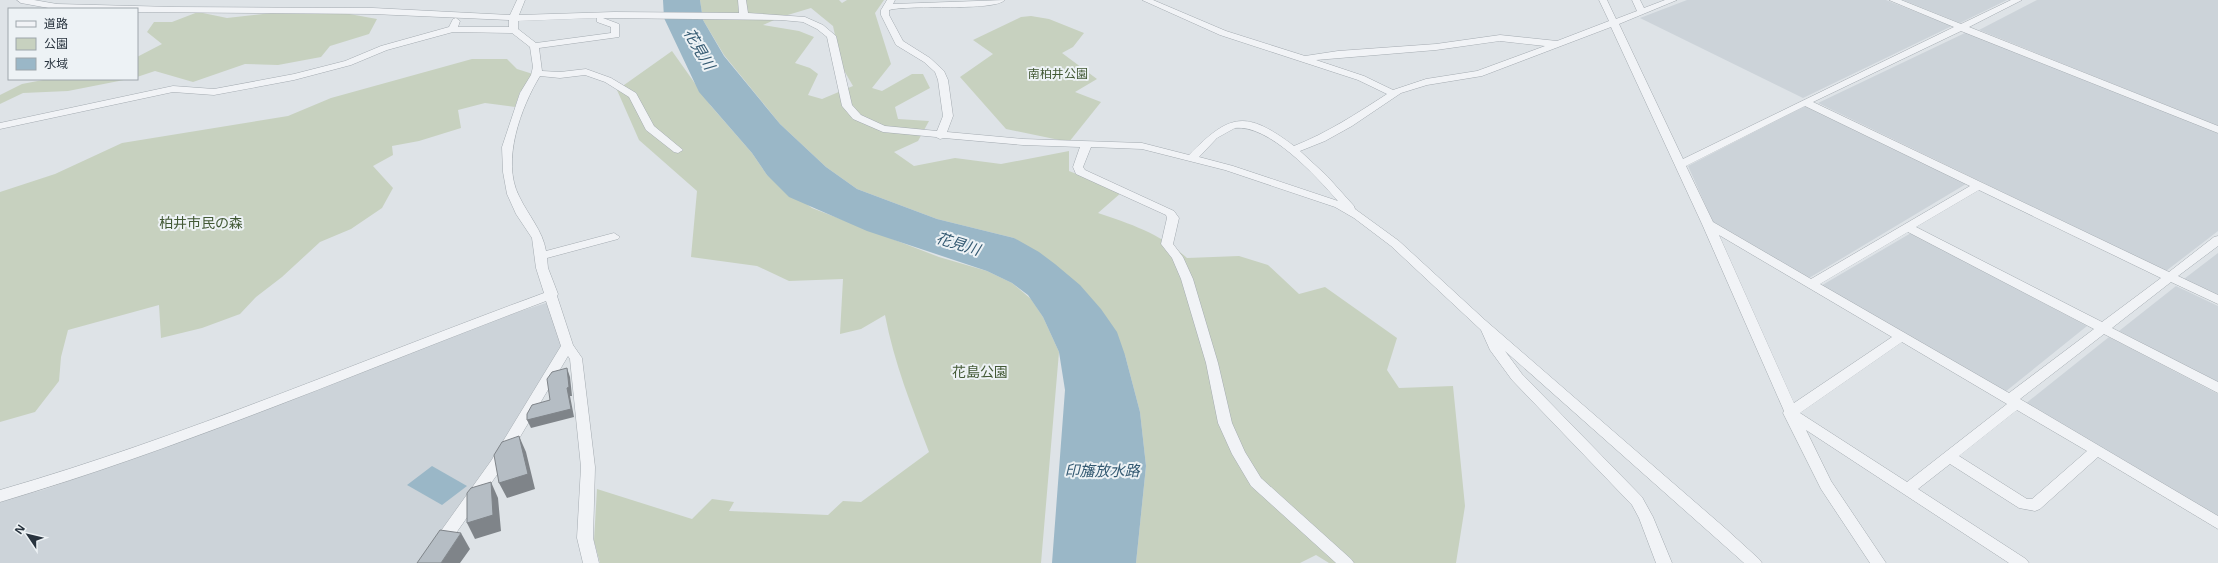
<svg xmlns="http://www.w3.org/2000/svg" width="2218" height="563" font-family="'Noto Sans','Noto Sans JP',sans-serif">
<style>
.built{fill:#ccd3d9}
.green{fill:#c7d1bf;fill-rule:evenodd}
.water{fill:#9ab7c7}
.lines{fill:none;stroke-linecap:round;stroke-linejoin:round}
.minor-casing{stroke:#a4abb1;stroke-width:1}
.minor{fill:#f1f3f6;fill-rule:evenodd}
.shaded-wall{fill:#7f8489}
.building{fill:#b5bdc4;stroke:#7f8489}
.labels{text-anchor:middle;stroke-width:4;stroke-linejoin:round;paint-order:stroke}
.far-park-label{font-size:12px;fill:#425935;stroke:#edf2f5}
.park-label{font-size:14px;fill:#425935;stroke:#edf2f5}
.water-label{font-size:15px;font-style:italic;fill:#335971;stroke:#edf2f5}
</style>
<rect width="100%" height="100%" fill="#dee3e7"/>
<path class="built" d="M1687 0H1886L1952 26 1803 98 1640 18Z
M1903 0H2007L1960 23Z
M2037 0H2218V126L1979 30Z
M1967 32 2218 133V231L2166 271 1818 103Z
M1805 106 1966 184 1809 278 1713 222 1688 166Z
M1911 233 2087 326 2005 392 1819 287Z
M2218 253V295L2184 279Z
M2176 286 2218 306V383L2119 331Z
M546 303 555 308 562 351 500 455 421 563H0V501L43 490 258 413 490 321Z
M2109 337 2218 394V516L2025 404Z"/>
<path class="green" d="M700 0H839L842 3 847 0H884L875 13 891 64 872 88 882 91 912 74H923L930 88 895 107 898 119 929 121 918 141 894 152 914 166 955 158 1001 164 1069 151V171L1122 192 1098 213C1131 224 1161 234 1187 258L1239 256 1268 265 1299 294 1325 287 1397 338 1387 370 1399 388 1453 386 1465 506 1456 563H1329L1316 555 1300 563H1136L1146 466 1140 412 1125 355 1014 238 937 219 857 189 826 167 780 124 724 55 703 20ZM811 8 833 26 842 67 853 86 822 99 808 95 818 74 810 68 795 63 814 37 799 31 763 25 781 17Z
M316 8 377 19 369 34 330 46 321 57 278 65 245 64 193 82 155 71 137 77V57L162 44 147 32 154 22H172L198 12 227 18Z
M1031 16 1049 19 1084 33 1073 47 1062 53 1097 79 1075 92 1101 102 1069 142 1006 129 960 77 993 54 973 40 1021 17Z
M672 51 711 106 752 153 767 175 812 208 939 257 987 271 1012 283 1031 299 1043 317 1059 352 1041 563H600L594 541 597 489 692 519 712 499 734 502 729 511 828 515 843 501 861 502 929 452C912 407 894 363 885 315L861 329 840 334 843 279 789 281 757 266 691 257 697 191 639 140 617 90Z
M472 59H507L517 69 536 75 520 92 515 107 485 103 458 110 461 128 419 141 392 146 393 155 373 166 393 188 382 208 351 229 320 242 282 277 256 297 240 314 202 328 161 338 159 305 68 330 61 357 59 381 35 412 0 422V192L55 174 122 143 288 116 331 98Z
M48 79H129L68 91 23 93 0 104V95L22 84Z"/>
<path class="water" d="M663 0H700L703 20 724 56 780 124 826 167 857 189 937 219 1014 238 1039 252 1055 264 1080 285 1101 309 1117 332 1125 355 1140 412 1146 466 1136 563H1052L1065 390 1059 352 1043 317 1028 295 1012 283 987 271 867 231 789 197 767 175 752 153 699 92 664 18Z
M432 466 467 486 442 505 407 485Z"/>
<g class="lines">
<g class="minor-casing">
<path id="minor" d="M17 0H34L57 4 174 7 373 8 510 15 517 0H525L519 15 614 12 739 13 738 0H746L748 13 805 17 823 25 836 36 852 105 861 115 885 126 937 131 943 116 938 80 935 72 924 62 896 45 881 15V10L887 0H895L893 4 1005 0C993 12 911 4 889 10V15L903 41 930 58 944 71 948 80 953 116 947 132 1023 139 1142 143 1189 155C1230 113 1246 110 1294 146 1327 133 1356 114 1387 94L1358 80 1220 35 1142 0H1153L1226 31 1305 56 1338 51 1436 44 1500 35 1557 41 1609 21 1599 0H1607L1616 19 1637 11 1632 0H1640L1644 8 1665 0H1677L1619 24 1683 159 1954 27 1889 0H1901L1961 24 2011 0H2022L1969 27 2218 126V133L1961 31 1813 102 2169 272 2214 237 2218 236V246L2178 276 2218 295V304L2171 282 2112 328 2218 382V393L2104 334 2020 399 2218 516V529L2098 457 2040 509 2035 511 2019 508 1950 464 1918 489 2026 559 2029 563H2009L1806 430 1831 481 1886 563H1870L1821 489 1783 413 1784 411 1702 224 1611 27 1482 76 1427 85 1401 93 1352 126 1325 141 1300 151 1327 176 1354 206 1355 209 1399 241 1485 320 1725 528 1759 559 1762 563H1744L1505 351 1522 374 1642 497 1653 517 1672 563H1656L1639 518 1632 505 1512 380 1490 350 1481 330 1391 246 1354 218 1335 207 1225 170 1142 149 1091 147 1083 167 1085 170 1174 211 1179 218 1173 244 1183 257 1193 279 1218 363 1232 423 1245 452 1261 478 1351 559 1354 563H1336L1251 486 1232 454 1218 423 1206 363 1181 279 1172 258 1161 244 1167 218 1166 215 1076 174 1073 167 1080 147 1023 145 944 138 940 139 936 137 883 132 853 119 842 106 827 37 817 29 803 22 781 20 603 18 619 24V37L539 48 542 71 560 72 586 69 611 78 636 93 654 126 683 150 678 153 674 152 646 130 629 97 605 82 585 75 560 78 540 76C521 107 501 161 519 196 528 215 543 231 546 251L614 233 620 237 618 239 547 258 548 268 558 294 557 296 573 345 582 358 595 467 593 538 599 563H583L577 538 581 467 570 359 568 356 501 469 435 563H418L491 461 561 346 546 301C365 369 186 447 0 502V490C184 437 364 359 544 293L536 268 532 238 516 214 507 194 503 172 502 147 520 93 531 75 533 67 530 47 512 33 453 32 387 50 351 65 294 80 214 95 173 92 0 129V123L173 86 214 89 294 74 345 61 381 46 449 27 453 19 456 18 460 21 458 27H509V20L373 14 137 12V9H54L21 3ZM597 18V22L611 27V33L536 43 518 29V21ZM1500 41 1545 46 1477 71 1426 79 1393 90 1364 76 1316 60 1436 50ZM1805 106 1970 186 1811 279 1713 222 1686 166ZM1235 128C1269 124 1316 176 1338 201L1233 166 1199 157 1217 138ZM1979 190 2161 278 2102 322 1916 227ZM1908 232 2094 329 2009 393 1820 284ZM1719 235 1892 337 1794 403ZM1902 342 2007 404 1907 482 1800 413ZM2017 410 2087 451 2032 499H2027L1959 456Z"/>
</g>
<use href="#minor" class="minor"/>
</g>
<path class="shaded-wall" d="M567 368 570 377 572 396H570L574 417 531 428 527 420 567 388Z
M519 436 526 452 535 489 507 498 499 483Z
M491 482 498 498 501 531 475 539 467 523Z
M461 533 470 549 460 563H441Z"/>
<path class="building" d="M567 368 569 387 567 388 571 409 527 420V414L532 405 550 400 547 379 552 372Z
M519 436 528 474 499 483 494 455 502 442Z
M491 482 493 515 467 523V493L471 488Z
M440 530 461 533 441 563H417Z"/>
<g class="labels">
<g class="far-park-label">
<text x="1058" y="78">南柏井公園</text>
</g>
<g class="park-label">
<text x="201" y="228">柏井市民の森</text>
<text x="980" y="377">花島公園</text>
</g>
<g class="water-label">
<text transform="translate(699 49) rotate(59)" y="5">花見川</text>
<text transform="translate(958 244) rotate(17)" y="5">花見川</text>
<text x="1102" y="476">印旛放水路</text>
</g>
</g>
<rect x="8" y="8" width="130" height="72" fill="#edf2f5" stroke="#9ea6ac"/>
<rect x="16" y="21" width="20" height="6" fill="#f1f3f6" stroke="#9ea6ac"/>
<text x="44" y="28" font-size="12" fill="#28333e">道路</text>
<rect x="16" y="38" width="20" height="12" fill="#c7d1bf" stroke="#9ea6ac"/>
<text x="44" y="48" font-size="12" fill="#28333e">公園</text>
<rect x="16" y="58" width="20" height="12" fill="#9ab7c7" stroke="#9ea6ac"/>
<text x="44" y="68" font-size="12" fill="#28333e">水域</text>
<g transform="translate(28 535) rotate(305)" stroke="#edf2f5" stroke-width="3" paint-order="stroke">
<path d="M0-3L7 15L0 10L-7 15Z" fill="#28333e"/>
<text y="-6" font-size="11" font-weight="bold" text-anchor="middle" fill="#28333e">N</text>
</g>
</svg>
